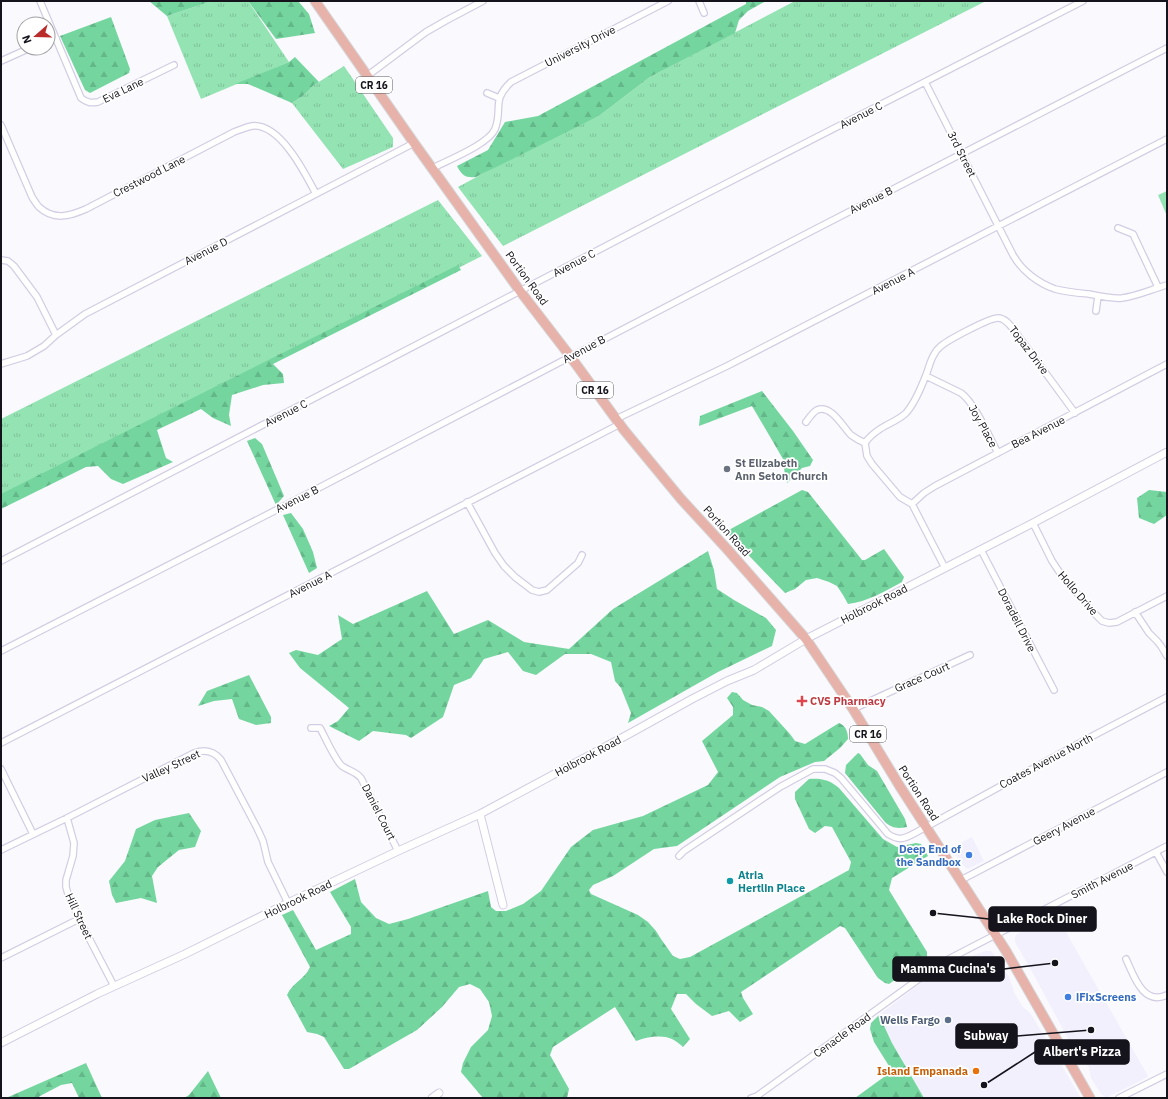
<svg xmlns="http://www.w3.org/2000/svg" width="1168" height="1099" font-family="'IBM Plex Sans',sans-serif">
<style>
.built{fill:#f3f0fd}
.grass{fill:url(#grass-tufts)}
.forest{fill:url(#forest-firs)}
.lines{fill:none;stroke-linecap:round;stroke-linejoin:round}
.minor-casing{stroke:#d3cde3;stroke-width:8}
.tertiary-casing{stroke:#d3cde3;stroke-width:9}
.primary-casing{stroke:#d5d5d6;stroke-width:11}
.minor{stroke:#fff;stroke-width:5.5}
.tertiary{stroke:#fff;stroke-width:7}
.primary{stroke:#e6b2a9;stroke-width:9}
.worship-dot{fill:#6b7280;stroke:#fff;stroke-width:1.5}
.health-dot{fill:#e0444e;stroke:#fff;stroke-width:1.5}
.shop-dot{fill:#3f7fe0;stroke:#fff;stroke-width:1.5}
.culture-dot{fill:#0f9aa8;stroke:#fff;stroke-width:1.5}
.service-dot{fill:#5c6f8a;stroke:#fff;stroke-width:1.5}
.food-dot{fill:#e8710a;stroke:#fff;stroke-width:1.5}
.labels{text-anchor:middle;stroke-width:3.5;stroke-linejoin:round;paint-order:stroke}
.shield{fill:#fff;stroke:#5b5a5f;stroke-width:1}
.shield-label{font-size:10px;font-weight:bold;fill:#15131b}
.street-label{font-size:11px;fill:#15131b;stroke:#fff}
.worship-label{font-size:11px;font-weight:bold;fill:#5b616d;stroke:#fff;text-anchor:start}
.health-label{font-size:11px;font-weight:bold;fill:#be3a42;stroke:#fff;text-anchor:start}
.shop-label{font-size:11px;font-weight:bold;fill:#366cbe;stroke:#fff;text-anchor:end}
.culture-label{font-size:11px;font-weight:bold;fill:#0d838f;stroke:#fff;text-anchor:start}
.service-label{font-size:11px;font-weight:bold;fill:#4e5e75;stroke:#fff;text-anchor:end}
.food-label{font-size:11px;font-weight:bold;fill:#c56008;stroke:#fff;text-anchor:end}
.leader{fill:none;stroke:#15131b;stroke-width:1.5}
.callout-dot{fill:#15131b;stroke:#fff;stroke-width:1.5}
.callout{fill:#15131b;stroke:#15131b;stroke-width:1.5}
.callout-label{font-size:12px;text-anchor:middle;font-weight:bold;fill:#fff}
</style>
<defs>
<pattern id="grass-tufts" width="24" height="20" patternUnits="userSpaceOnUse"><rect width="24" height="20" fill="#93e3b3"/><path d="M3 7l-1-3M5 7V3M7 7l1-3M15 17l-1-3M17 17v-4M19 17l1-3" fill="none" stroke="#7ec299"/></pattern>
<pattern id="forest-firs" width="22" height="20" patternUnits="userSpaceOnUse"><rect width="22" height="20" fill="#74d69e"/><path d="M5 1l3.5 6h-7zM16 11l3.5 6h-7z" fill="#64b788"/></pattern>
</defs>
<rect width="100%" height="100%" fill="#faf9fe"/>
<path class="built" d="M972 837 984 861 968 869 965 867 950 848Z
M1056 913 1071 941 1148 1076 1146 1078 1108 1097H1105L1101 1094 1091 1078 1089 1068 1077 1048 1071 1044 1030 968 1015 942V937L1017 934Z
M985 951H991L996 957 1009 977 1015 994 1022 1006 1031 1014 1081 1098H924L892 1043 879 1015 926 979 944 967Z"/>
<path class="grass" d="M212 1H248L289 62 201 99 167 16Z
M795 1H986L503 246 458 187 525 151 599 116 650 77Z
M344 66 393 138V147L343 169 292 103 303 96 314 85Z
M1167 191V216L1158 195Z
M438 200 482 256 1 498V419Z"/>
<path class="forest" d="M149 1H212L167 16Z
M248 1H298L309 14 315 33 276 39Z
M746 1H766L748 11 739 20 735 33 650 77 599 116 476 177C466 178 462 176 457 166L488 150 505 122 538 116 746 4Z
M111 17 130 69 129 73 90 93 85 90 60 36Z
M295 57 319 82 314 85 303 96 292 103 248 84H235L289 62Z
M458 265 461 270 273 364 283 374 284 383 263 385 232 395 229 415 231 426 213 418 201 409 157 430 166 458 173 462 123 484 111 479 98 466 86 467 1 509V494Z
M762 391 793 431 813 460 810 466 802 468 787 483 785 476 783 459 752 406 699 426 700 416Z
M255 438 262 444 284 496 276 505 247 441Z
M802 490 808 492 862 560H865L884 549 904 577 902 582C885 591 867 602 848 604L843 595 837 586 829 582 817 578 806 580 795 589 785 593 727 533V531Z
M1149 490 1167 492V515L1154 524 1139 518 1137 498Z
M291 513 303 529 313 552 317 568 309 573 283 515Z
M708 551 714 570 717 589 734 600 766 618 776 630 772 646 718 672 628 723 631 713 621 688 615 681 611 662 591 654H565L536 675 523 671 508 652 484 659 471 678 454 685 443 717 411 738 406 735 373 731 359 741 329 726 338 721 349 708 300 668 289 653 296 650 318 655 342 639 338 615 353 624 427 591 454 634 488 620 524 642 569 649 613 609Z
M249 675 271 717V723L256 725 239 719 232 699 214 701 198 706 207 691Z
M732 692 737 693 743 700 752 705 762 707 769 711 790 734 795 741 805 744 839 723C846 726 848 732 848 739L840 748 824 761 815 762 780 777 677 846 654 849 613 876 593 885 589 890 591 894 638 915 648 922 656 931 661 939 673 956 680 959 690 957 849 870 851 862 832 827 825 826 815 833 809 829 795 799V792L809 779C821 778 830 780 839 788L883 839 897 847 916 843 921 844 928 856 892 878 889 890 927 952V958L889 984 885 983 878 978 845 928 840 926 741 992 743 998 753 1014 740 1022 729 1011 712 1016 696 1004 686 994H677L671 1009 690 1039 683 1047C680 1044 676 1041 672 1039 662 1034 646 1037 636 1041L615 1007 553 1047 550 1055 569 1089 567 1098H483L461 1072 463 1063 471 1047 488 1030 492 1016 489 1002 480 989 470 984 459 987 442 1007 417 1030 349 1069H344L324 1037 317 1034 307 1032 287 995C292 983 305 979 310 967L282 915 293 910 316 950 351 934V927L330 892 355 879 361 902 376 918 389 924 408 919 488 891 491 907 496 911H506L523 904 541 891 571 847 593 830 643 816 708 785 718 772 702 741 733 715V707L727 698Z
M858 753 860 754 868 765 877 771 905 819 907 827C897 829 892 828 885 822L845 773 846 765Z
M189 813 201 831 195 847 179 850 158 867 152 876 157 903 141 898 116 903 112 895 109 881 125 861 136 829 155 820Z
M879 1015 892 1043 924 1098H855L888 1074 889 1066 874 1042 870 1029 871 1023Z
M86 1063 102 1098H79L72 1083 61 1085 40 1096 38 1098H6Z
M208 1071 221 1098H184L189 1095Z"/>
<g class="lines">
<g class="minor-casing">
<path id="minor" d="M40 1 81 98C87 103 91 103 98 102L174 65
M699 1 704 13
M48 42 56 38
M1 61 30 48
M367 76 426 32 447 20 483 1
M925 82 1013 255C1022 271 1038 283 1055 289 1066 292 1078 293 1089 294 1099 296 1112 299 1122 298 1138 296 1152 289 1167 285
M487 93 499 98
M1 125 32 197C34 200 36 204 39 207 54 221 70 216 86 209L234 132C240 130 246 127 252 126 280 123 305 173 316 194
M433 168C448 160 489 144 495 129 503 109 491 101 511 82L668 1
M1118 228 1133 234 1158 287
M1 260 8 261 14 266 37 297 56 335
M1096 311 1098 296
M1 364 27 356 44 346 56 335 85 314 414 143
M926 376 961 393C975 403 989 437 998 453
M616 419 727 366 1167 139
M806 422C809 418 813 412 817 410 831 404 843 427 851 435 855 438 860 441 865 443
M467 502 495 553 504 566 515 577 532 590 539 592 547 590 578 563 582 555
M912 504 924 493 935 486 1167 364
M1033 523 1052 561 1062 576 1095 614 1102 621 1109 623 1117 622 1167 596
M981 550 1054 690
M1 561 520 291 692 201 1083 1
M945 568 912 504 900 497 872 464 867 456 865 443C869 437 874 433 880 429 889 423 899 420 906 413 915 403 921 388 926 375 929 368 930 360 935 353 936 350 939 348 941 346 948 340 989 318 998 318 1005 318 1010 325 1014 330L1075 413
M1135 612 1149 633 1157 641 1161 646 1167 656
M1 651 284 506 804 235 1167 48
M853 709 970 655
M311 728H320C325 737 335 760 342 766 349 771 355 771 361 778L398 851
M1 743 620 424
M1 769 33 834
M67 818 74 843 73 856 66 880V887L68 894 79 919 114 986
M1 850 67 818 194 753C205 749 214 751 221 760L257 828 263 841 268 862 288 903
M1156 852 1167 872
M679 856 684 851 780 787 813 769H825L835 773 841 778 888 834C899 841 904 839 915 833L1085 740 1167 697
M961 880 1167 772
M1 958 79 919
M1126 959C1134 976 1143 1006 1167 995
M751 1098 757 1096 941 963 1167 846
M1119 1098 1167 1074"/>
</g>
<g class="tertiary-casing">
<path id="tertiary" d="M480 814 503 905
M1 1043 97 994 185 954 288 903 398 851 480 814 629 734 692 699 727 681 754 670 806 639 1033 523 1167 452
M432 1098 439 1093"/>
</g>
<g class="primary-casing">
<path id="primary" d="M315 1 414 143 520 291 570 356 624 430 681 499 727 549 806 639 853 709 899 785 1006 951 1090 1098"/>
</g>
<use href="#minor" class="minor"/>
<use href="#tertiary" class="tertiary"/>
<use href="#primary" class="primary"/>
</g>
<circle class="worship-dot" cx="727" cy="469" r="4"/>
<path class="health-dot" d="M800 695h4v4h4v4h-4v4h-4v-4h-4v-4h4z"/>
<g class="shop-dot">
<circle cx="969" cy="855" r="4"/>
<circle cx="1068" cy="997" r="4"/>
</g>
<circle class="culture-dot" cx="730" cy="881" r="4"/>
<circle class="service-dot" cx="948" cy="1020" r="4"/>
<circle class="food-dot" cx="976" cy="1071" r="4"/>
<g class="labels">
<g class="shield">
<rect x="356" y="77" width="36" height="16" rx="3"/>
<rect x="577" y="382" width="36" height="16" rx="3"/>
<rect x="850" y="726" width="36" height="16" rx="3"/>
</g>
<g class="shield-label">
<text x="374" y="89">CR 16</text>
<text x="595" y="394">CR 16</text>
<text x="868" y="738">CR 16</text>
</g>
<g class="street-label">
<text transform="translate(580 46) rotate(-27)" y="4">University Drive</text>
<text transform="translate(123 90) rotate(-26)" y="4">Eva Lane</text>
<text transform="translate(861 115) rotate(-27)" y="4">Avenue C</text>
<text transform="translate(962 154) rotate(63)" y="4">3rd Street</text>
<text transform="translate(149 176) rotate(-27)" y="4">Crestwood Lane</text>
<text transform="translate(871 200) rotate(-27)" y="4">Avenue B</text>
<text transform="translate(206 251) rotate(-27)" y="4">Avenue D</text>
<text transform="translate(574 263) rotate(-28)" y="4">Avenue C</text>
<text transform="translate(527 278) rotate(54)" y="4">Portion Road</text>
<text transform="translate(893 281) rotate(-27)" y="4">Avenue A</text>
<text transform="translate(584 349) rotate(-28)" y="4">Avenue B</text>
<text transform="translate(1029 350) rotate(53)" y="4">Topaz Drive</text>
<text transform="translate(286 413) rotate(-27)" y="4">Avenue C</text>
<text transform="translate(983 426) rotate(61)" y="4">Joy Place</text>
<text transform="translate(1038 432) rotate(-27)" y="4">Bea Avenue</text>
<text transform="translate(297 499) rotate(-27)" y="4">Avenue B</text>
<text transform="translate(727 531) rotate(48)" y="4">Portion Road</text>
<text transform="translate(310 584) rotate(-27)" y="4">Avenue A</text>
<text transform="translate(1078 593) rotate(49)" y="4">Hollo Drive</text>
<text transform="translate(874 604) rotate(-27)" y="4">Holbrook Road</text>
<text transform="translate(1017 620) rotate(63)" y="4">Doradell Drive</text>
<text transform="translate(922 677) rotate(-24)" y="4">Grace Court</text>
<text transform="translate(588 756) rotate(-28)" y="4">Holbrook Road</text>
<text transform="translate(1046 761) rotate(-28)" y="4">Coates Avenue North</text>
<text transform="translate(171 766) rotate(-25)" y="4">Valley Street</text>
<text transform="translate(919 793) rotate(57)" y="4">Portion Road</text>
<text transform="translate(379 812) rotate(63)" y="4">Daniel Court</text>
<text transform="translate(1064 826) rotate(-28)" y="4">Geery Avenue</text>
<text transform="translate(1102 880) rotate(-27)" y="4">Smith Avenue</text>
<text transform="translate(298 899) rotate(-26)" y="4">Holbrook Road</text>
<text transform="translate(79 916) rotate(65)" y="4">Hill Street</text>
<text transform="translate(842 1035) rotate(-36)" y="4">Cenacle Road</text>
</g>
<g class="worship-label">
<text x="735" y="467">St Elizabeth<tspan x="735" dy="13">Ann Seton Church</tspan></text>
</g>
<g class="health-label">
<text x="810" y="705">CVS Pharmacy</text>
</g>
<g class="shop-label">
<text x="961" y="853">Deep End of<tspan x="961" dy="13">the Sandbox</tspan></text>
<text x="1076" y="1001" text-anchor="start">iFixScreens</text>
</g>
<g class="culture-label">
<text x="738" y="879">Atria<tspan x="738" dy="13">Hertlin Place</tspan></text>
</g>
<g class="service-label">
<text x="940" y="1024">Wells Fargo</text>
</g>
<g class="food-label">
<text x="968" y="1075">Island Empanada</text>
</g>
</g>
<path class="leader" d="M933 913L989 919M1055 963L1004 969M1091 1030L1017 1036M984 1085L1035 1052"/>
<g class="callout-dot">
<circle cx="933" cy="913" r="4"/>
<circle cx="1055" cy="963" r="4"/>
<circle cx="1091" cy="1030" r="4"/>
<circle cx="984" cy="1085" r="4"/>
</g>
<g class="callout">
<rect x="989" y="907" width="107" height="24" rx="4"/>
<rect x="893" y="957" width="111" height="24" rx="4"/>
<rect x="956" y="1024" width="61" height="24" rx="4"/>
<rect x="1035" y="1040" width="94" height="24" rx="4"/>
</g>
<g class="callout-label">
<text x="1042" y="923">Lake Rock Diner</text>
<text x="948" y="973">Mamma Cucina's</text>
<text x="986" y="1040">Subway</text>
<text x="1082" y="1056">Albert's Pizza</text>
</g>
<rect width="1168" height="1099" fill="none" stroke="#15131b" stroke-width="4"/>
<g transform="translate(36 36) rotate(250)"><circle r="19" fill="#ffffff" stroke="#a1a1a4"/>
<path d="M0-3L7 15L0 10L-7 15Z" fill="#ba2b2c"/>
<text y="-6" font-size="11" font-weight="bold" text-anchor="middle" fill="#15131b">N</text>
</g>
</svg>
